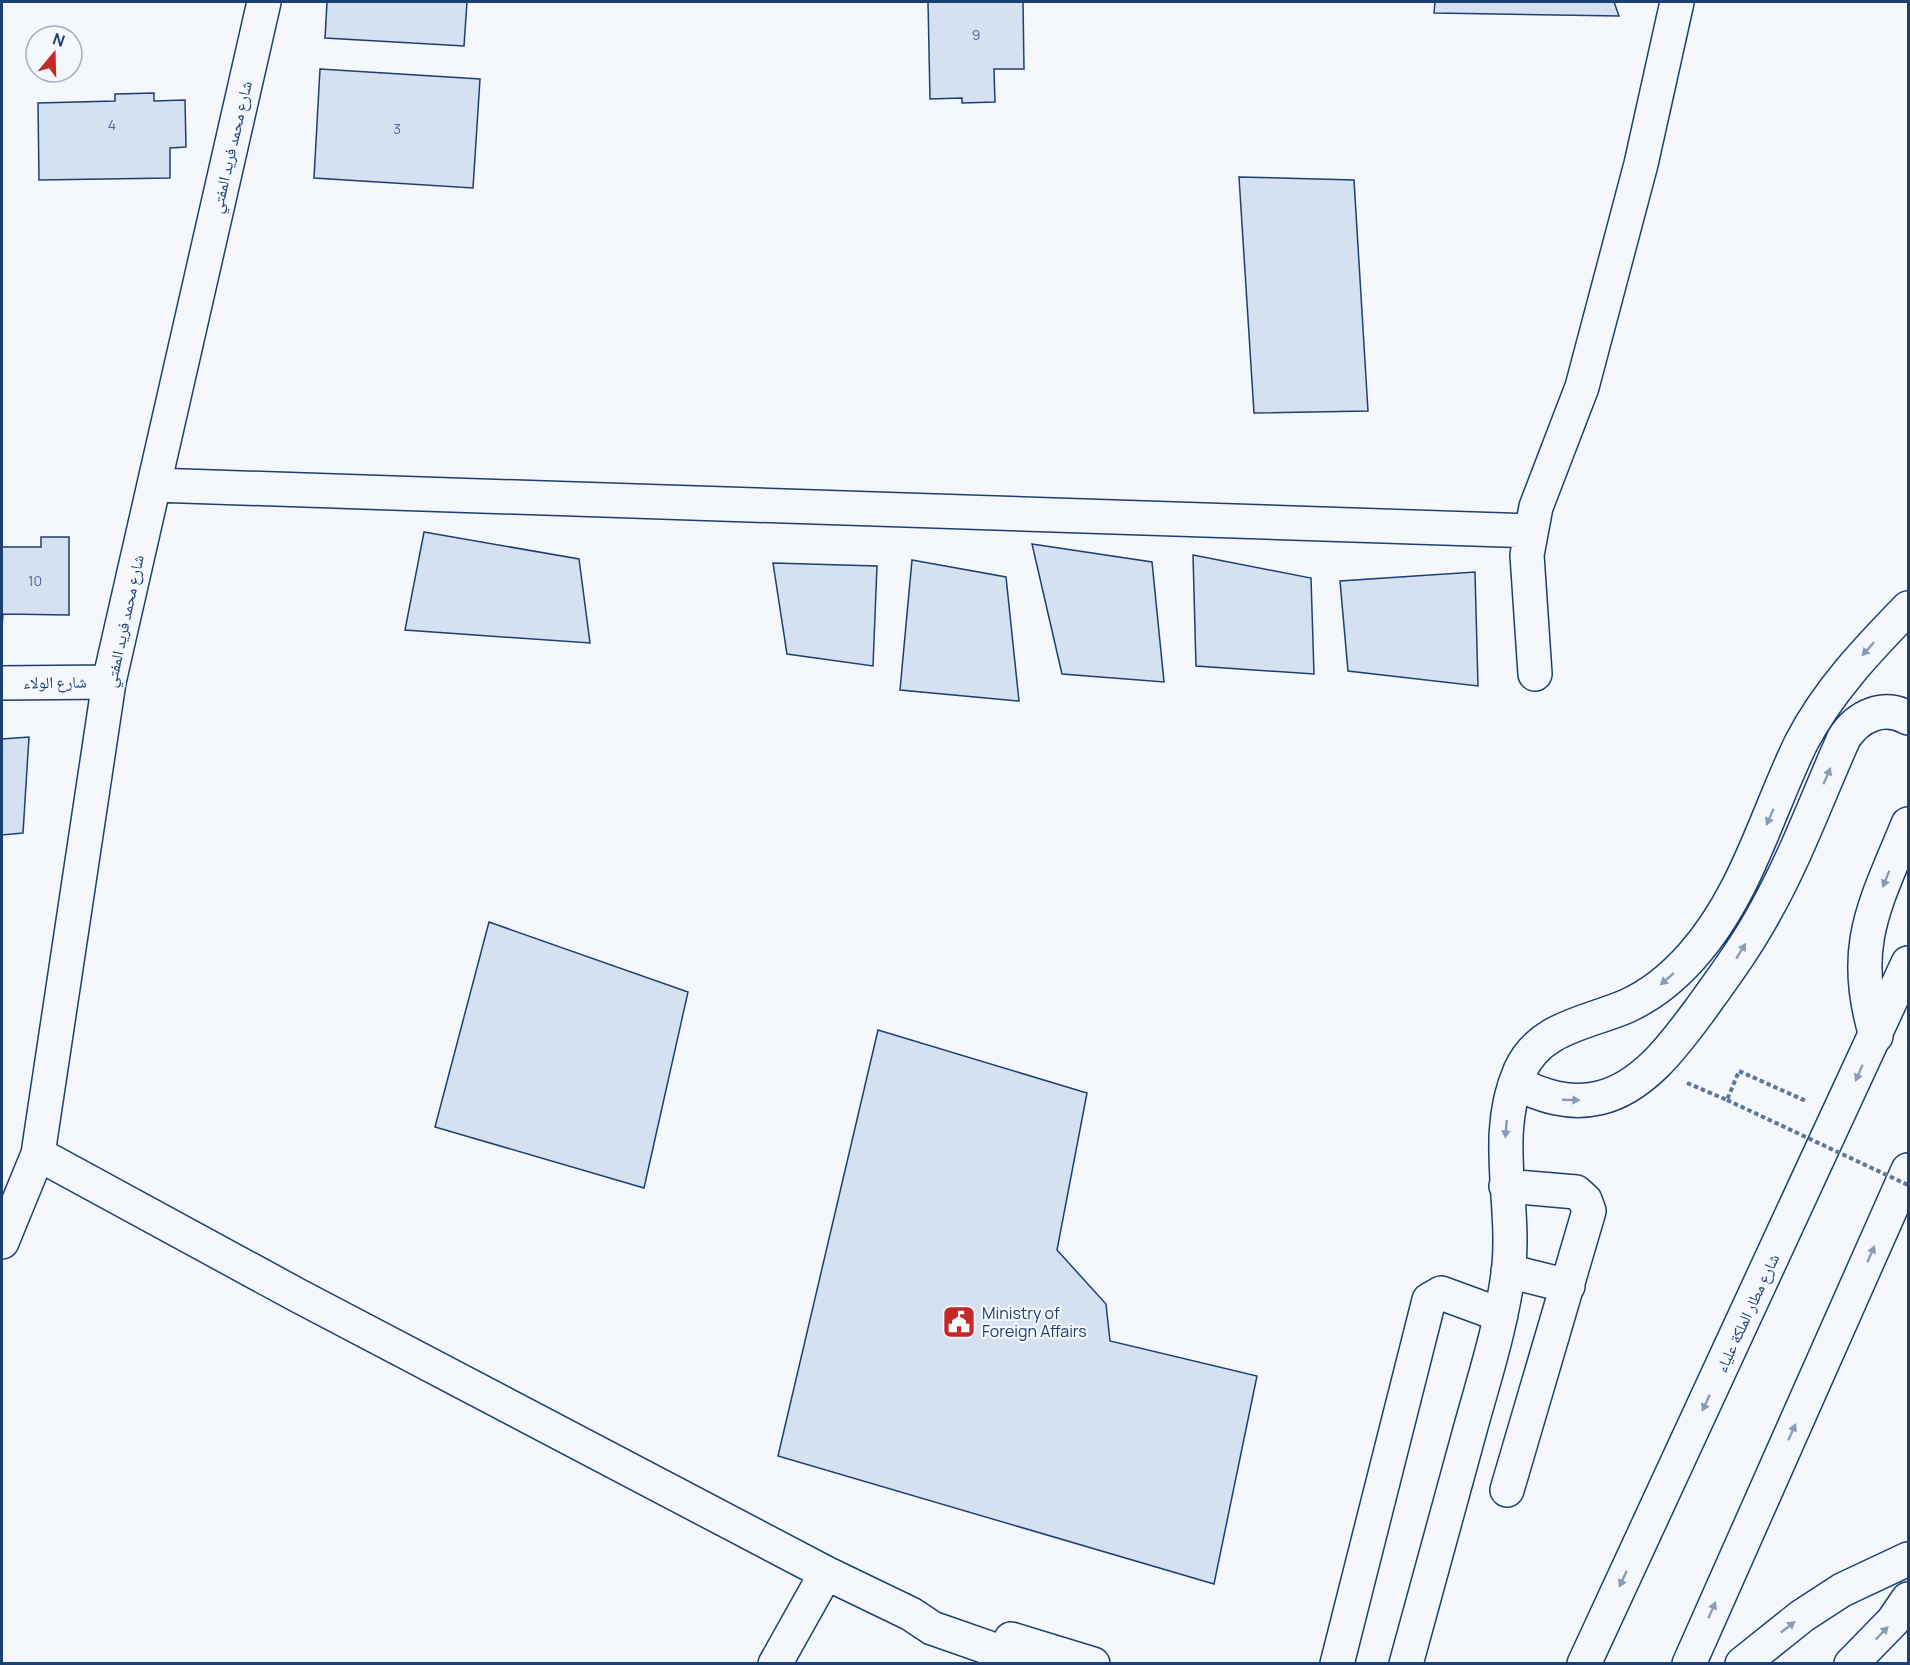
<svg xmlns="http://www.w3.org/2000/svg" width="1910" height="1665" font-family="Manrope,'Noto Naskh Arabic',sans-serif">
<style>
.building{fill:#d5e0f0;stroke:#1d3f73;stroke-width:1.5}
.lines{fill:none;stroke-linecap:round;stroke-linejoin:round}
.minor-casing{stroke:#1d3f73;stroke-width:36}
.highway-casing{stroke:#1d3f73;stroke-width:36}
.path{stroke:#5e769c;stroke-width:4;stroke-dasharray:4.5 3;stroke-linecap:butt}
.minor{stroke:#f4f7fb;stroke-width:33}
.highway{stroke:#f4f7fb;stroke-width:33}
.path-bridge{stroke:#5e769c;stroke-width:4;stroke-dasharray:4.5 3;stroke-linecap:butt}
.oneway{fill:#889bb7}
.labels{text-anchor:middle;stroke-width:4.5;stroke-linejoin:round;paint-order:stroke}
.number-label{font-size:14px;fill:#4b6792}
.street-label{font-size:16px;fill:#1d3f73;stroke:#f4f7fb}
.poi-label{font-size:16px;fill:#1d3f73;stroke:#f4f7fb;text-anchor:start}
</style>
<rect width="100%" height="100%" fill="#f4f7fb"/>
<path class="building" d="M327 2H467L464 46 325 38Z
M928 2H1023L1024 69H994L995 102 962 103V98L930 99Z
M1435 2H1614L1619 16 1434 13Z
M320 69 480 79 473 188 314 178Z
M154 93V101L185 100 186 147 170 148V178L39 180 38 103 115 101V94Z
M1239 177 1354 180 1368 411 1254 413Z
M424 532 579 559 590 643 405 630Z
M41 537H69V615L3 614 2 628V547H41Z
M1032 544 1152 562 1164 682 1062 674Z
M1193 555 1311 578 1314 674 1196 666Z
M912 560 1006 577 1019 701 900 690Z
M773 563 877 566 873 666 787 654Z
M1475 572 1478 686 1348 671 1340 581Z
M29 737 23 833 2 835V739Z
M489 922 688 992 644 1188 435 1127Z
M878 1030 1087 1093 1057 1250 1106 1304 1110 1341 1257 1376 1214 1584 778 1456Z"/>
<g class="lines">
<g class="minor-casing">
<path id="minor" d="M154 485 1531 531
M1535 674 1527 555 1536 507 1582 387 1641 164 1677 2
M2 683 109 682
M1876 1036C1849 946 1875 905 1908 824
M1516 1083C1542 1096 1569 1105 1599 1098 1643 1088 1674 1045 1700 1010 1723 978 1746 947 1765 912 1796 857 1818 796 1844 738 1858 716 1884 704 1908 718
M38 1154 297 1295 826 1573 911 1614 932 1628 1035 1664
M1506 1186 1576 1192 1585 1200 1589 1211 1507 1490
M2 1242 38 1154 109 682 264 2
M1508 1271 1568 1286
M1011 1639 1093 1664
M775 1664 826 1573
M1337 1664 1429 1300 1441 1293 1501 1315
M1406 1664C1427 1586 1449 1508 1470 1430 1484 1379 1501 1327 1508 1274 1517 1206 1491 1137 1520 1071 1539 1027 1588 1023 1627 1006 1651 995 1674 976 1691 957 1746 896 1766 815 1801 743 1828 691 1868 649 1908 608
M1851 1664 1893 1621 1908 1599"/>
</g>
<g class="highway-casing">
<path id="highway" d="M1584 1664 1908 963
M1689 1664 1908 1170
M1742 1664 1802 1616 1842 1590 1908 1559"/>
</g>
<path class="path" d="M1687 1083 1727 1100 1739 1071 1806 1101"/>
<use href="#minor" class="minor"/>
<use href="#highway" class="highway"/>
<path class="path-bridge" d="M1727 1100 1908 1185"/>
</g>
<defs><path id="oneway-solid" d="M-6-.8H1V-3.2L6.5 0L1 3.2V.8H-6Z" transform="scale(1.5)"/></defs>
<g class="oneway">
<use href="#oneway-solid" transform="translate(1868 649) rotate(132)"/>
<use href="#oneway-solid" transform="translate(1827 776) rotate(-66)"/>
<use href="#oneway-solid" transform="translate(1770 817) rotate(114)"/>
<use href="#oneway-solid" transform="translate(1886 879) rotate(112)"/>
<use href="#oneway-solid" transform="translate(1741 951) rotate(-58)"/>
<use href="#oneway-solid" transform="translate(1667 979) rotate(139)"/>
<use href="#oneway-solid" transform="translate(1859 1073) rotate(114)"/>
<use href="#oneway-solid" transform="translate(1571 1100) rotate(2)"/>
<use href="#oneway-solid" transform="translate(1506 1129) rotate(95)"/>
<use href="#oneway-solid" transform="translate(1871 1254) rotate(-66)"/>
<use href="#oneway-solid" transform="translate(1706 1403) rotate(115)"/>
<use href="#oneway-solid" transform="translate(1792 1432) rotate(-66)"/>
<use href="#oneway-solid" transform="translate(1623 1579) rotate(115)"/>
<use href="#oneway-solid" transform="translate(1712 1610) rotate(-66)"/>
<use href="#oneway-solid" transform="translate(1788 1627) rotate(-38)"/>
<use href="#oneway-solid" transform="translate(1882 1633) rotate(-46)"/>
</g>
<defs>
<g id="civic-square" transform="scale(1.725)"><rect x="-9" y="-9" width="18" height="18" rx="4" fill="#c62828" stroke="#f4f7fb"/><path d="M-.6-6.5H3V-4.5H.6V-3L4-1V1h2V6H-6V1h2V-1L-.6-3ZM-1.2 2.5V6h2.4V2.5Z" fill="#fff"/></g>
</defs>
<g fill-rule="evenodd">
<use href="#civic-square" x="959" y="1322"/>
</g>
<g class="labels">
<g class="number-label">
<text x="976" y="40">9</text>
<text x="112" y="130">4</text>
<text x="397" y="134">3</text>
<text x="35" y="586">10</text>
</g>
<g class="street-label">
<text transform="translate(231 147) rotate(-77)" y="6">شارع محمد فريد المفتي</text>
<text transform="translate(124 621) rotate(-78)" y="6">شارع محمد فريد المفتي</text>
<text transform="translate(55 682) rotate(-1)" y="6">شارع الولاء</text>
<text transform="translate(1747 1313) rotate(-65)" y="6">شارع مطار الملكة علياء</text>
</g>
<g class="poi-label">
<text x="982" y="1319">Ministry of<tspan x="982" dy="18">Foreign Affairs</tspan></text>
</g>
</g>
<rect width="1910" height="1665" fill="none" stroke="#1d3f73" stroke-width="6"/>
<g transform="translate(54 54) rotate(19)"><circle r="28" fill="#f4f7fb" stroke="#9eadc5" stroke-width="1.5"/>
<path d="M0-4.5L10 22L0 15L-10 22Z" fill="#c62828"/>
<text y="-9" font-size="16" font-weight="bold" text-anchor="middle" fill="#1d3f73">N</text>
</g>
</svg>
